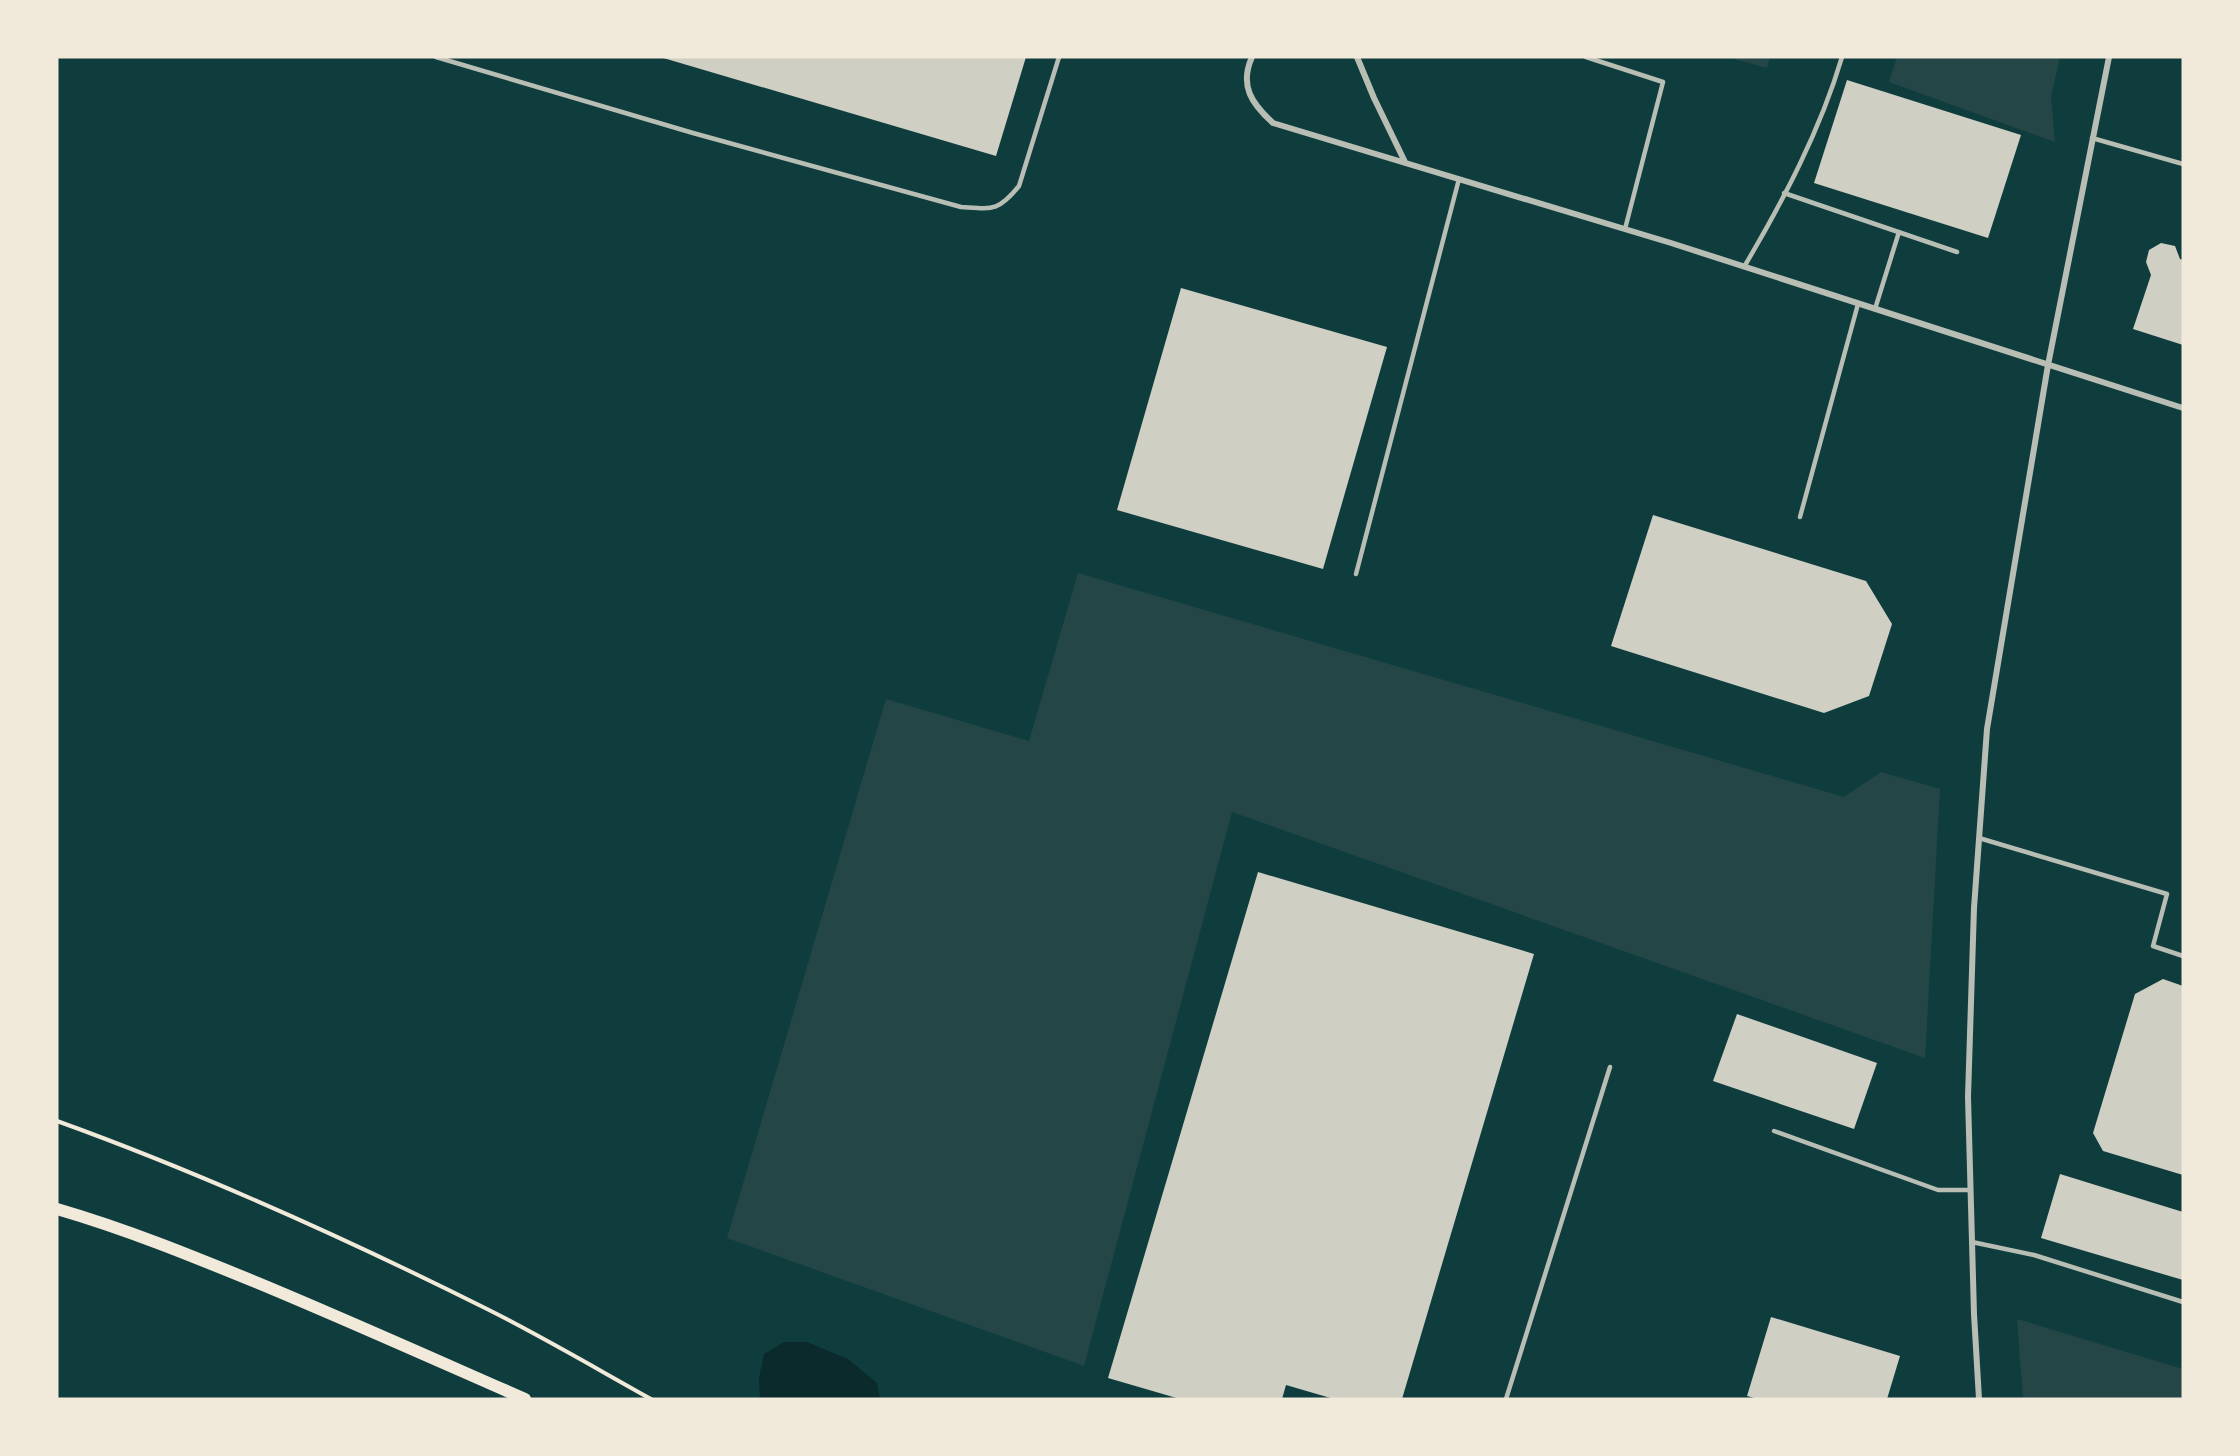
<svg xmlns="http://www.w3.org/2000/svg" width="2240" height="1456" font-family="Commissioner,sans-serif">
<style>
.green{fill:#244646}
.water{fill:#0a2a2b}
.building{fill:#cfcfc3}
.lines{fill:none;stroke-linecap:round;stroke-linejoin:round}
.path{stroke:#f1e9da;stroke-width:4}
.service{stroke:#b8beb3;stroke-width:4.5}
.minor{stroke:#b8beb3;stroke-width:6}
.secondary{stroke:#f1e9da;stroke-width:12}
</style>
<rect width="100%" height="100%" fill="#0f3d3e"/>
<path class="green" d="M1727 57H1770L1767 68Z
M1897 57H2060L2051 97 2055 142 1889 82Z
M1078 573 1844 797 1881 772 1940 789 1925 1058 1232 812 1084 1366 727 1238 886 699 1029 741Z
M2017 1319 2183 1369V1399H2023Z"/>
<path class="water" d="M784 1342H807L848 1359 877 1383 880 1399H760L759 1378 764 1354Z"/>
<path class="building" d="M660 57H1026L996 156Z
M1847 80 2021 135 1988 238 1814 183Z
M2161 243 2175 246 2180 259 2183 260V345L2133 329 2151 275 2146 262 2149 250Z
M1181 288 1387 347 1323 569 1117 510Z
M1653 515 1866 581 1892 624 1869 696 1824 713 1611 646Z
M1258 872 1534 954 1402 1399H1334L1286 1385 1282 1399H1180L1108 1378Z
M2163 979 2183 986V1175L2103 1151 2093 1133 2135 994Z
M1737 1014 1877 1063 1854 1129 1713 1081Z
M2060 1174 2183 1212V1280L2041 1238Z
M1771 1317 1900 1356 1887 1399H1758L1747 1396Z"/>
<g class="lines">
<path class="path" d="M57 1121C204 1174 347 1239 487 1309 543 1337 597 1369 651 1399"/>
<path class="service" d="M436 57 693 133 961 207C992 209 998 212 1019 186L1059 57
M1586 57 1663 82 1625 229
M2092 138 2183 164
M1784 193 1957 252
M1744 267C1783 201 1820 131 1842 57
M1875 309 1899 232
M1800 517 1858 304
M1356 574 1459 179
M1979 838 2167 894 2153 946 2183 956
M1774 1131 1938 1190H1970
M1972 1242 2034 1255 2183 1302
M1506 1399 1610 1067"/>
<path class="minor" d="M1252 57C1239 86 1252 104 1273 123L1671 243 2183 408
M1357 57 1374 98 1405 162
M1979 1399 1974 1314 1968 1097 1974 908 1987 729 2048 365 2109 57"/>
<path class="secondary" d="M57 1209C126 1229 192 1256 258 1283 347 1320 436 1360 525 1399"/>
</g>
<rect width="2240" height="1456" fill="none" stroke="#f1e9da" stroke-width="117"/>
</svg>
